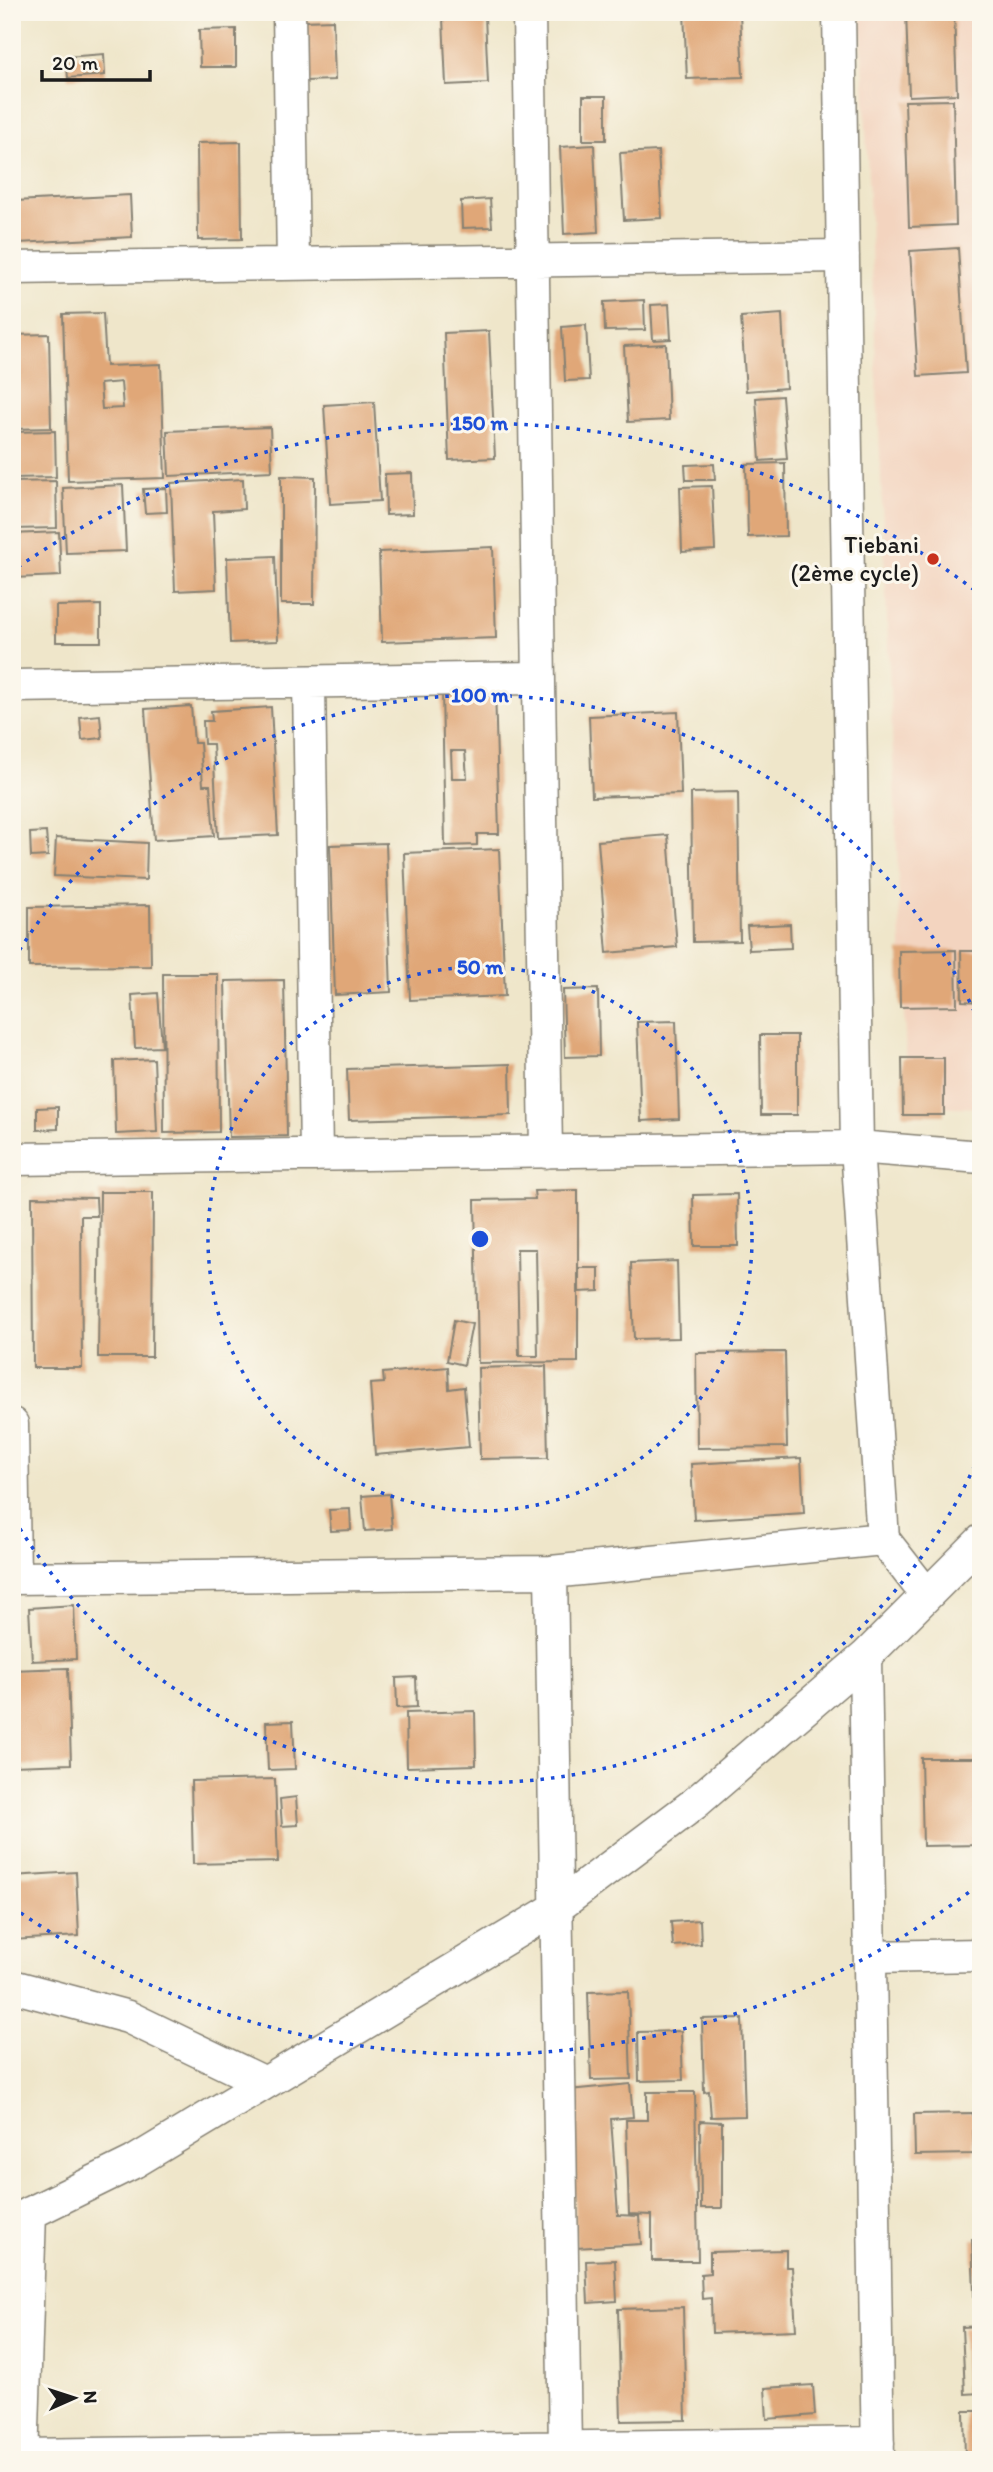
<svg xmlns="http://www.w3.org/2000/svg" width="993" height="2472" font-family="Itim,sans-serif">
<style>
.built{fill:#f3d4bf}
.building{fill:#e0a778;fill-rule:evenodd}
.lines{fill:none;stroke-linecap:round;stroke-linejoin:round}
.street-casing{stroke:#868173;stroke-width:35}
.street{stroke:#fff;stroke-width:32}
.ring{fill:none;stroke:#1d4ed8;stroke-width:3.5;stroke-dasharray:3.5 7}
.poi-dot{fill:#c8321e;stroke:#fbf7ec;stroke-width:2.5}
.labels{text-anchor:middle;stroke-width:6;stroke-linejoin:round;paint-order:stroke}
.poi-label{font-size:24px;fill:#1c1c1c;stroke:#fbf7ec;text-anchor:end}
.centre{fill:#1d4ed8;stroke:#fbf7ec;stroke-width:3.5}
.ring-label{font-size:21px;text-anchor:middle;font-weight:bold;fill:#1d4ed8;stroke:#fbf7ec;stroke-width:6;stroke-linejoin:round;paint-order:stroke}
</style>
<rect width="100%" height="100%" fill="#fbf7ec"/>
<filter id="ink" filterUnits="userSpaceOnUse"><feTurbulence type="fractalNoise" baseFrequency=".0143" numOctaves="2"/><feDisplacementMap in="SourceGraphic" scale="14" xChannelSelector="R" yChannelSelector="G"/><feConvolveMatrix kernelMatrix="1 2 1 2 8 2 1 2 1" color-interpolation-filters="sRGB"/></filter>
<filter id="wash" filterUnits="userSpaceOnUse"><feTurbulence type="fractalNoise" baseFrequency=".00686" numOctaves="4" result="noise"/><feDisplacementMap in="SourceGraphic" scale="28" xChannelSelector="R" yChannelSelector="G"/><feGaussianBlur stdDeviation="1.57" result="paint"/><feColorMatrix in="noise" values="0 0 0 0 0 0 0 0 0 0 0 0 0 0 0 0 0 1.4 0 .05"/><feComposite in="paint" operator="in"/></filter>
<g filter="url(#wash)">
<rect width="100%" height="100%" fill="#efe6ca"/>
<path class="built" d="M861 12H981V1108L908 1105Z"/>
<g id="blocks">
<path class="building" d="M684 12H740L743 77 687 79Z
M906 12H954L957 94 909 96Z
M485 16 488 83 446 85 443 18Z
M333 20 335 80 304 81 303 21Z
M236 29V67H200L199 30Z
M104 54 105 75 68 78 66 57Z
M583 96H606V140H583Z
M953 100 956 225 909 227 905 101Z
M241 142 242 239 198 240 197 143Z
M594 145 598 232 564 234 560 147Z
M658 151 662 218 624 220 620 153Z
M130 195 132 237 18 243 16 201Z
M490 199 492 227 462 228 461 201Z
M958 248 966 373 918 376 910 251Z
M644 300 645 330 605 331 604 302Z
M669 304 671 339 653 340 651 305Z
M103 313 106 366 161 364 165 478 68 481 63 314ZM121 382 123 408 102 409 100 384Z
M782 314 786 388 746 391 741 317Z
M586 325 589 380 565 381 562 327Z
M489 331 495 458 449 460 444 333Z
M49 334 51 428 12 429V335Z
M666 344 669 420 628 422 624 346Z
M782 396 787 459 760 461 756 398Z
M374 402 380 501 330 504 324 405Z
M270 427 272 471 169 476 167 431Z
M55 431 56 477 12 478V432Z
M785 463 786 536 748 537 746 464Z
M714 464 715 480H686L685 465Z
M412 473 413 514 386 515 385 474Z
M281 476 315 477 314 604H281Z
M243 479 244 509 213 511 216 589 175 591 171 483Z
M56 481 57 528 12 529V482Z
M123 485 126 551 66 553 63 488Z
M712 486 715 550 682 552 680 487Z
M166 488 167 512 145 513 143 489Z
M59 532 61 576 12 578V534Z
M493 547 496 638 382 642 379 552Z
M275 556 278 641 230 643 227 558Z
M101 605V642H56V606Z
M495 687 499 834H477V845L445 846 442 689ZM451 751H465L467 778H452Z
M191 706 194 743H200L203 785H210L214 836 154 840 145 709Z
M271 707 278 835 218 838 213 744H204L203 721H212L211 711Z
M678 712 681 794 592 797 589 716Z
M100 715 102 738 82 740 80 717Z
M738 792 740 941 693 942 691 793Z
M46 832 48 856 31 857 30 833Z
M668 835 677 947 607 953 598 841Z
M56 838 147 843 146 880 54 876Z
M386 843 391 992 335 995 330 845Z
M499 849 505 996 410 1000 404 853Z
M150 905 151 966 29 967V907Z
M790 924 791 948 749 950 747 926Z
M956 950 957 1006 900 1007 899 951Z
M961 951H981V1002L962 1001Z
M163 974H218L219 1132 164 1133Z
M284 980 287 1136 229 1137 225 981Z
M598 989 599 1056 565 1057 563 990Z
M158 993 162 1047 135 1048 132 995Z
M676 1021 679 1119 641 1121 637 1022Z
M760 1035H797V1115H761Z
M902 1058H944V1115H903Z
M154 1059 157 1132 116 1134 114 1061Z
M510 1064 511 1115 349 1120 347 1069Z
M58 1107V1129L37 1130V1108Z
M578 1190V1362L478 1363 475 1200 535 1199 534 1191ZM517 1249H536L538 1356H519Z
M100 1192H153L152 1357H98Z
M737 1194 738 1246H694L693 1195Z
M32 1197 96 1198 97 1216H81L82 1368H33Z
M677 1261 679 1338 634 1339 631 1263Z
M579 1268H599V1291L579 1292Z
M454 1320 472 1324 464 1365 447 1361Z
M785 1352 787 1447 697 1448 696 1353Z
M546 1366 548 1458 480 1459 478 1368Z
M448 1367 449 1389 464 1387 469 1447 375 1455 370 1384 384 1383 383 1373Z
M801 1458 804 1513 694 1520 691 1464Z
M389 1494 392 1529 365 1531 362 1496Z
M350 1509 351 1530 331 1531 329 1510Z
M74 1605 76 1659 32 1661 29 1608Z
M68 1668 71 1764 12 1766V1670Z
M416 1677 417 1707 397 1708 396 1678Z
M475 1711 476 1765 407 1767 406 1713Z
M293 1721 295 1769 268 1770 266 1722Z
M921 1758H981V1845L923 1846Z
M275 1779 278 1862 193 1864 191 1781Z
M296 1797 298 1825 282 1826 280 1799Z
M76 1872 79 1936 12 1940V1876Z
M700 1920 701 1944 673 1946 671 1922Z
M628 1991 631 2079 591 2080 588 1992Z
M742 2018 745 2116 711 2117 709 2091 704 2092 702 2019Z
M681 2031 683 2080 639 2081 638 2032Z
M630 2084 633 2117 611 2119 618 2215 639 2216 641 2244 576 2248 569 2090Z
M647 2092H695L698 2261H652V2215L629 2214 626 2120H647Z
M973 2113 974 2154 915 2155 914 2114Z
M700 2121 722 2122V2208H701Z
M972 2239H981V2321H975Z
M786 2250V2267H792L796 2330 712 2333 711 2298 702 2299 701 2274 710 2273V2252Z
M615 2260 617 2301 588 2303 586 2261Z
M683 2307 686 2420 621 2421 618 2309Z
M981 2326V2393L965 2394 962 2327Z
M813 2385 815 2415 767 2419 765 2388Z
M964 2411H981V2460H965Z"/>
</g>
</g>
<g filter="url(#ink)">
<use href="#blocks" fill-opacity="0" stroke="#868173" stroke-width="2"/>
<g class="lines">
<g class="street-casing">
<path id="street" d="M289 12 293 264
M529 12 546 1152
M839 12 857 1147 883 1539 926 1594
M12 268 843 256
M309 682 316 1155
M12 686 539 678
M12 1159 857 1147 981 1157
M12 1424 14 1578
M551 1572 565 2448
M12 1578 551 1572 883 1539
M865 1657 878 2460
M870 1957 981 1955
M12 1986 128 2017 265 2083
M12 2222 134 2162 556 1908 694 1804 865 1657 981 1541
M22 2455 878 2443
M22 2460 30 2213"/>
</g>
<use href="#street" class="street"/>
</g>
</g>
<g class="ring">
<circle cx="480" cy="1239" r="272"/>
<path d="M979 1456A544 544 0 0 1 14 1519M14 959A544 544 0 0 1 979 1022"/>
<path d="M977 1886A816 816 0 0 1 18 1911M18 567A816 816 0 0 1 977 592"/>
</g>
<circle class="poi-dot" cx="933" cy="559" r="7"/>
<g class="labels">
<g class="poi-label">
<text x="919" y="553">Tiebani<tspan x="919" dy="28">(2ème cycle)</tspan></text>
</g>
</g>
<circle cx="480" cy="1239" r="10" class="centre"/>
<g class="ring-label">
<text x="480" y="430">150 m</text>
<text x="480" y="702">100 m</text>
<text x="480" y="974">50 m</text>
</g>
<rect width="993" height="2472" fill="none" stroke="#fbf7ec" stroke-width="42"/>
<g transform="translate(74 2398) rotate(87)" stroke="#fbf7ec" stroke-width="5" paint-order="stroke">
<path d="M0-5L12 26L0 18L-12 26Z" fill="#1c1c1c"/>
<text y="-10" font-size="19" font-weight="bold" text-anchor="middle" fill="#1c1c1c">N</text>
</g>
<path d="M42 70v10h108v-10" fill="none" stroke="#1c1c1c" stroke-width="3.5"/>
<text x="52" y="70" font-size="21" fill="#1c1c1c" stroke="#fbf7ec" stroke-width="5" paint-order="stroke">20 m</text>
</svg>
